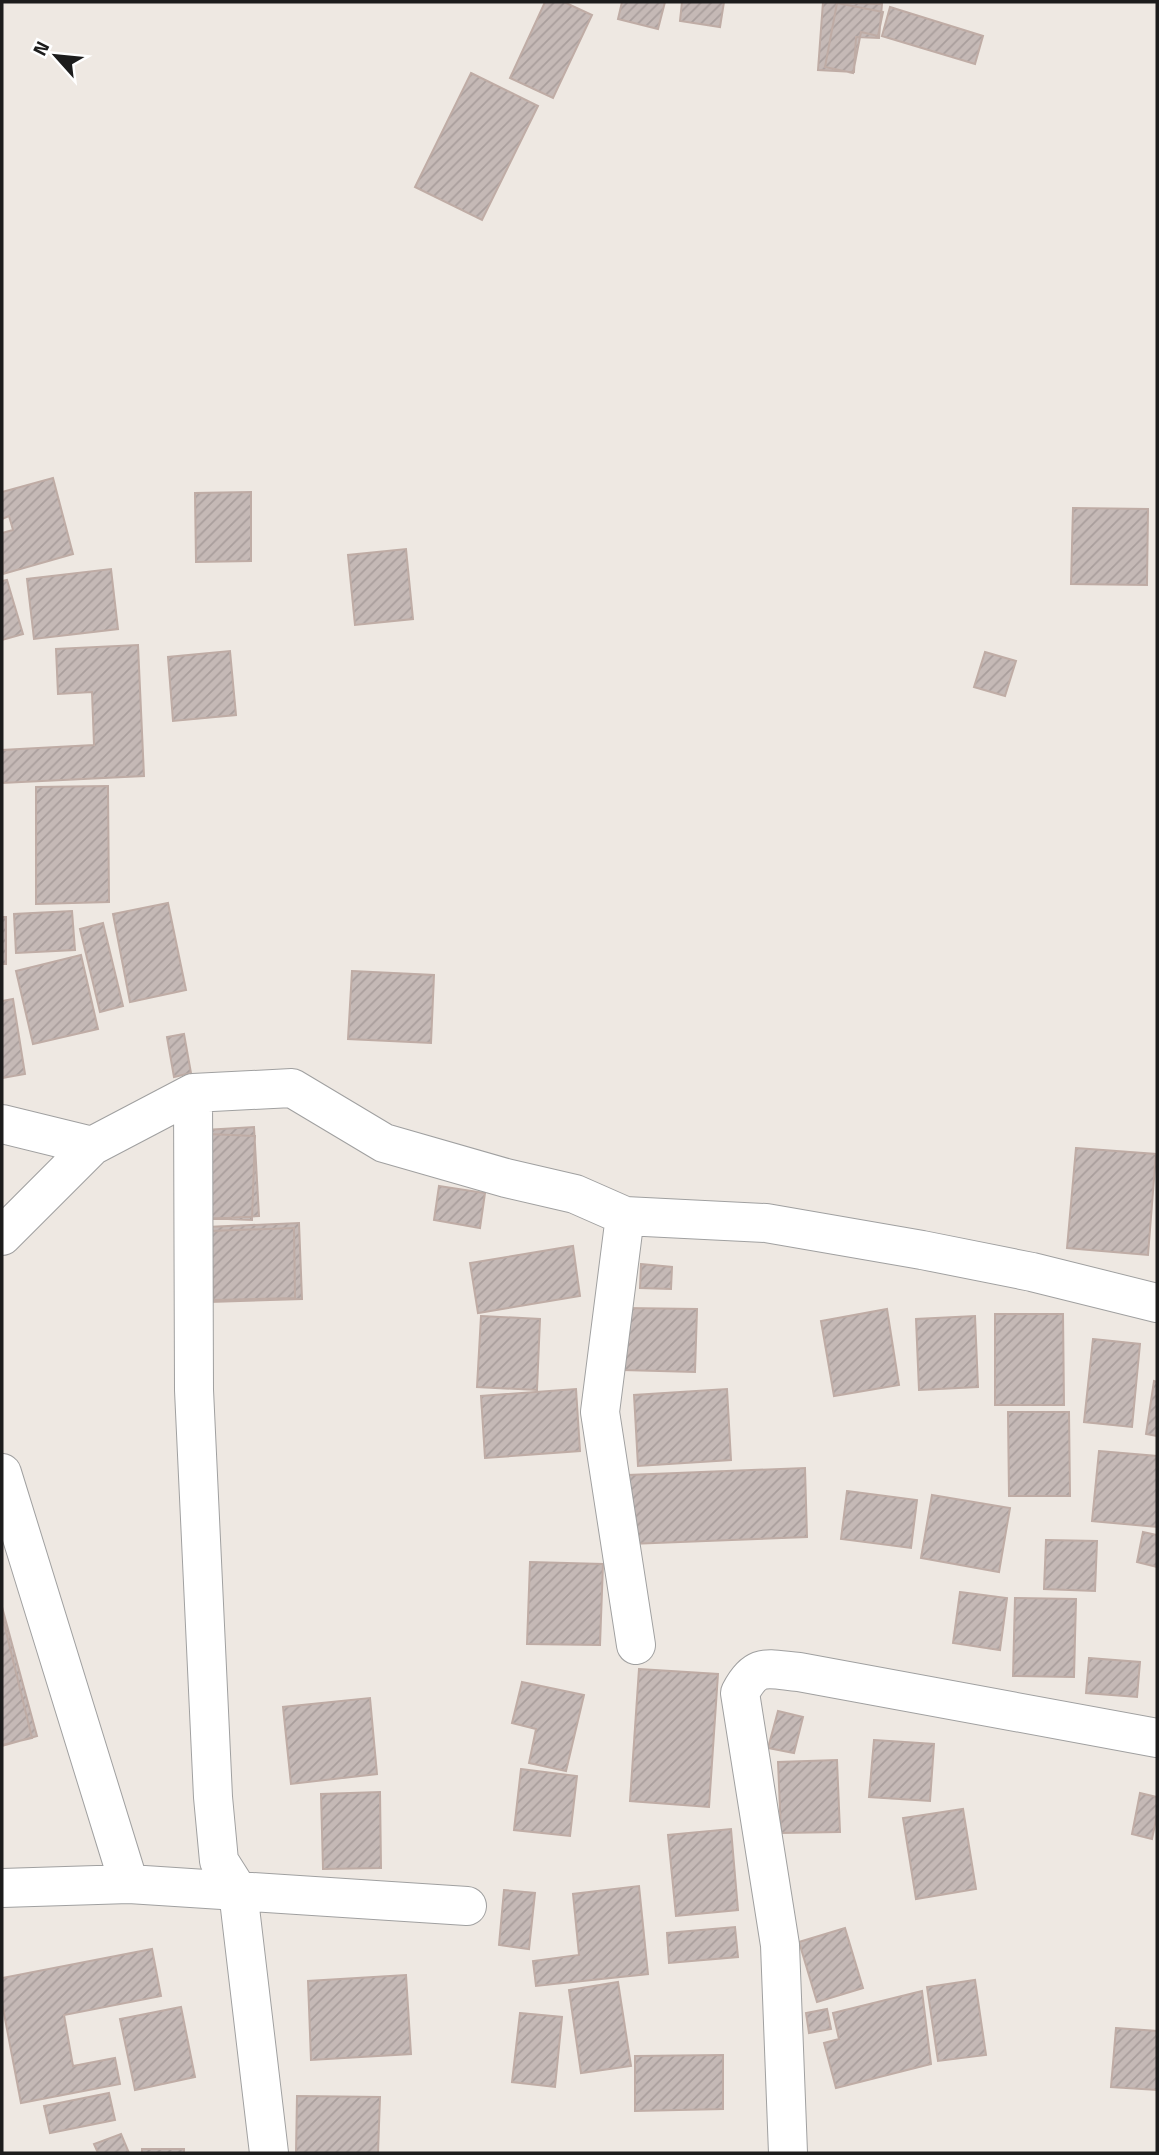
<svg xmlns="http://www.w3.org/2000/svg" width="1159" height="2155" font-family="'Titillium Web',sans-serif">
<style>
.building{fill:url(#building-hatch);stroke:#bfaca5;stroke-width:2}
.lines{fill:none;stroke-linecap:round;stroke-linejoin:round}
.minor-casing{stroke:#a0a0a0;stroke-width:40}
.minor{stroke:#fff;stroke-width:38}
</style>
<defs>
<pattern id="building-hatch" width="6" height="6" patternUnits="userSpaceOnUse" patternTransform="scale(1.75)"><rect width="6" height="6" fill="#c5b9b6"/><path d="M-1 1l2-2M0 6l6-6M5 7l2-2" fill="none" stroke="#a99e9c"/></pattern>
</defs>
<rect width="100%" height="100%" fill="#eee8e2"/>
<path class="building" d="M545 2H564L592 15 553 98 510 78Z
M622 2H665L658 29 618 19Z
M682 2H724L720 27 680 21Z
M823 2 882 4 879 38 856 37 854 72 818 70Z
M837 3 883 12 878 36 861 32 853 73 825 67Z
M890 7 983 36 975 64 882 36Z
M471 73 538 106 482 220 415 187Z
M53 478 73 554 3 574 2 533 13 530 9 516 2 519V492Z
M251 492V561L196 562 195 493Z
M1073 508 1148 509 1147 585 1071 584Z
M406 549 413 619 355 625 348 555Z
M111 569 118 629 34 639 27 579Z
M7 580 23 634 2 640V581Z
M138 645 144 776 2 783V750L94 745 92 692 58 694 56 649Z
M230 651 236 715 173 721 168 657Z
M985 652 1016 661 1005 696 974 687Z
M108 786 109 902 36 904V787Z
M168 903 186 990 130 1002 113 914Z
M72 911 75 950 16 953 14 914Z
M2 917H6V964H2Z
M103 923 123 1006 100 1012 80 929Z
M81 955 98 1029 33 1044 16 971Z
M352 971 434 975 431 1043 348 1039Z
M13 999 25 1074 2 1078V1001Z
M184 1034 191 1073 174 1077 167 1037Z
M254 1127 259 1216 211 1219 205 1130Z
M206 1134 255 1136 252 1220 203 1218Z
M1076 1148 1156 1154 1148 1255 1067 1248Z
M439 1186 485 1193 480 1228 434 1220Z
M299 1223 302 1299 210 1302 207 1227Z
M294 1228 295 1298 213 1300 211 1231Z
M573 1246 580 1296 478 1313 470 1263Z
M641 1264 672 1267 671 1289 640 1288Z
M624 1308 697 1309 695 1372 623 1370Z
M887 1309 899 1385 834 1396 821 1321Z
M995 1314H1063L1064 1405H995Z
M481 1316 540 1319 537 1390 477 1387Z
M975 1316 978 1387 919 1390 916 1319Z
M1093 1339 1140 1344 1132 1427 1084 1422Z
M1154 1381 1157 1382V1436L1146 1434Z
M576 1389 580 1451 485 1458 481 1396Z
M727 1389 731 1460 638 1466 634 1395Z
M1008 1412H1069L1070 1496H1009Z
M1099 1451 1157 1456V1527L1092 1521Z
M805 1468 807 1537 630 1544 628 1475Z
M847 1491 917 1500 911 1548 841 1539Z
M932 1495 1010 1508 999 1572 921 1558Z
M1143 1532 1157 1535V1567L1137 1562Z
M1046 1540 1097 1541 1095 1591 1044 1589Z
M530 1562 603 1564 600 1645 527 1644Z
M960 1592 1007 1598 1000 1650 953 1643Z
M1015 1598 1076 1599 1074 1677 1013 1676Z
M2 1607 37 1736 2 1746Z
M2 1615 32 1738 2 1745Z
M1089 1658 1140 1662 1137 1697 1086 1693Z
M639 1669 718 1674 709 1807 630 1801Z
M522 1682 584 1695 566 1771 529 1763 536 1729 512 1723Z
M370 1698 377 1774 291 1784 283 1707Z
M778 1711 803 1717 794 1753 768 1748Z
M874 1740 934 1744 930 1801 869 1797Z
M837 1760 840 1832 781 1833 778 1762Z
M521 1769 577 1776 570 1836 514 1830Z
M380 1792 381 1868 323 1869 321 1794Z
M1140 1793 1157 1797V1815L1152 1839 1132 1834Z
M963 1809 976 1889 916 1899 903 1818Z
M731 1829 738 1910 676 1916 668 1835Z
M639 1886 648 1974 536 1986 533 1961 579 1955 573 1894Z
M504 1890 535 1893 529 1949 499 1945Z
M735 1927 738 1957 669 1963 667 1933Z
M845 1928 863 1988 817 2002 799 1942Z
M152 1949 161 1996 64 2015 73 2066 115 2058 120 2084 21 2103 2 2003V1978Z
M406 1975 411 2054 311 2060 308 1981Z
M975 1980 986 2055 938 2061 927 1987Z
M618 1982 631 2066 581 2073 569 1990Z
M922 1991 931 2064 836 2088 824 2043 839 2039 833 2013Z
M181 2007 195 2077 135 2090 120 2019Z
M827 2009 831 2029 809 2033 806 2013Z
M520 2013 562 2017 555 2087 512 2082Z
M1116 2028 1157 2031V2090L1111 2087Z
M723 2055V2109L635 2111V2056Z
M109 2093 115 2120 50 2133 44 2106Z
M297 2096 380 2097 378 2153H296Z
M121 2134 129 2153H98L94 2144Z
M142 2149H184V2153H142Z"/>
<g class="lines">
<g class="minor-casing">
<path id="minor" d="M193 1093 194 1390 213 1797 219 1861 238 1891 269 2153
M2 1124 92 1146
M2 1236 92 1146 193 1093 292 1088 384 1143 506 1178 575 1194 625 1216
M2 1473 129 1884
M636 1645 600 1412 625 1216 766 1223 922 1250 1032 1272 1157 1303
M2 1888 129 1884 467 1906
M788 2153 780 1945 740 1693C756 1662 767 1669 799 1672L1157 1738"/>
</g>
<use href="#minor" class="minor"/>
</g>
<rect width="1159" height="2155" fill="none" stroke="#1c1c1c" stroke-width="7"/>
<g transform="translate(56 56) rotate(297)" stroke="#ffffff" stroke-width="5" paint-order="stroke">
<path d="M0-5L12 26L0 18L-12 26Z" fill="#1c1c1c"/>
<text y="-10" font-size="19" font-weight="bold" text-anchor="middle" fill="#1c1c1c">N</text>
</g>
</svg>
